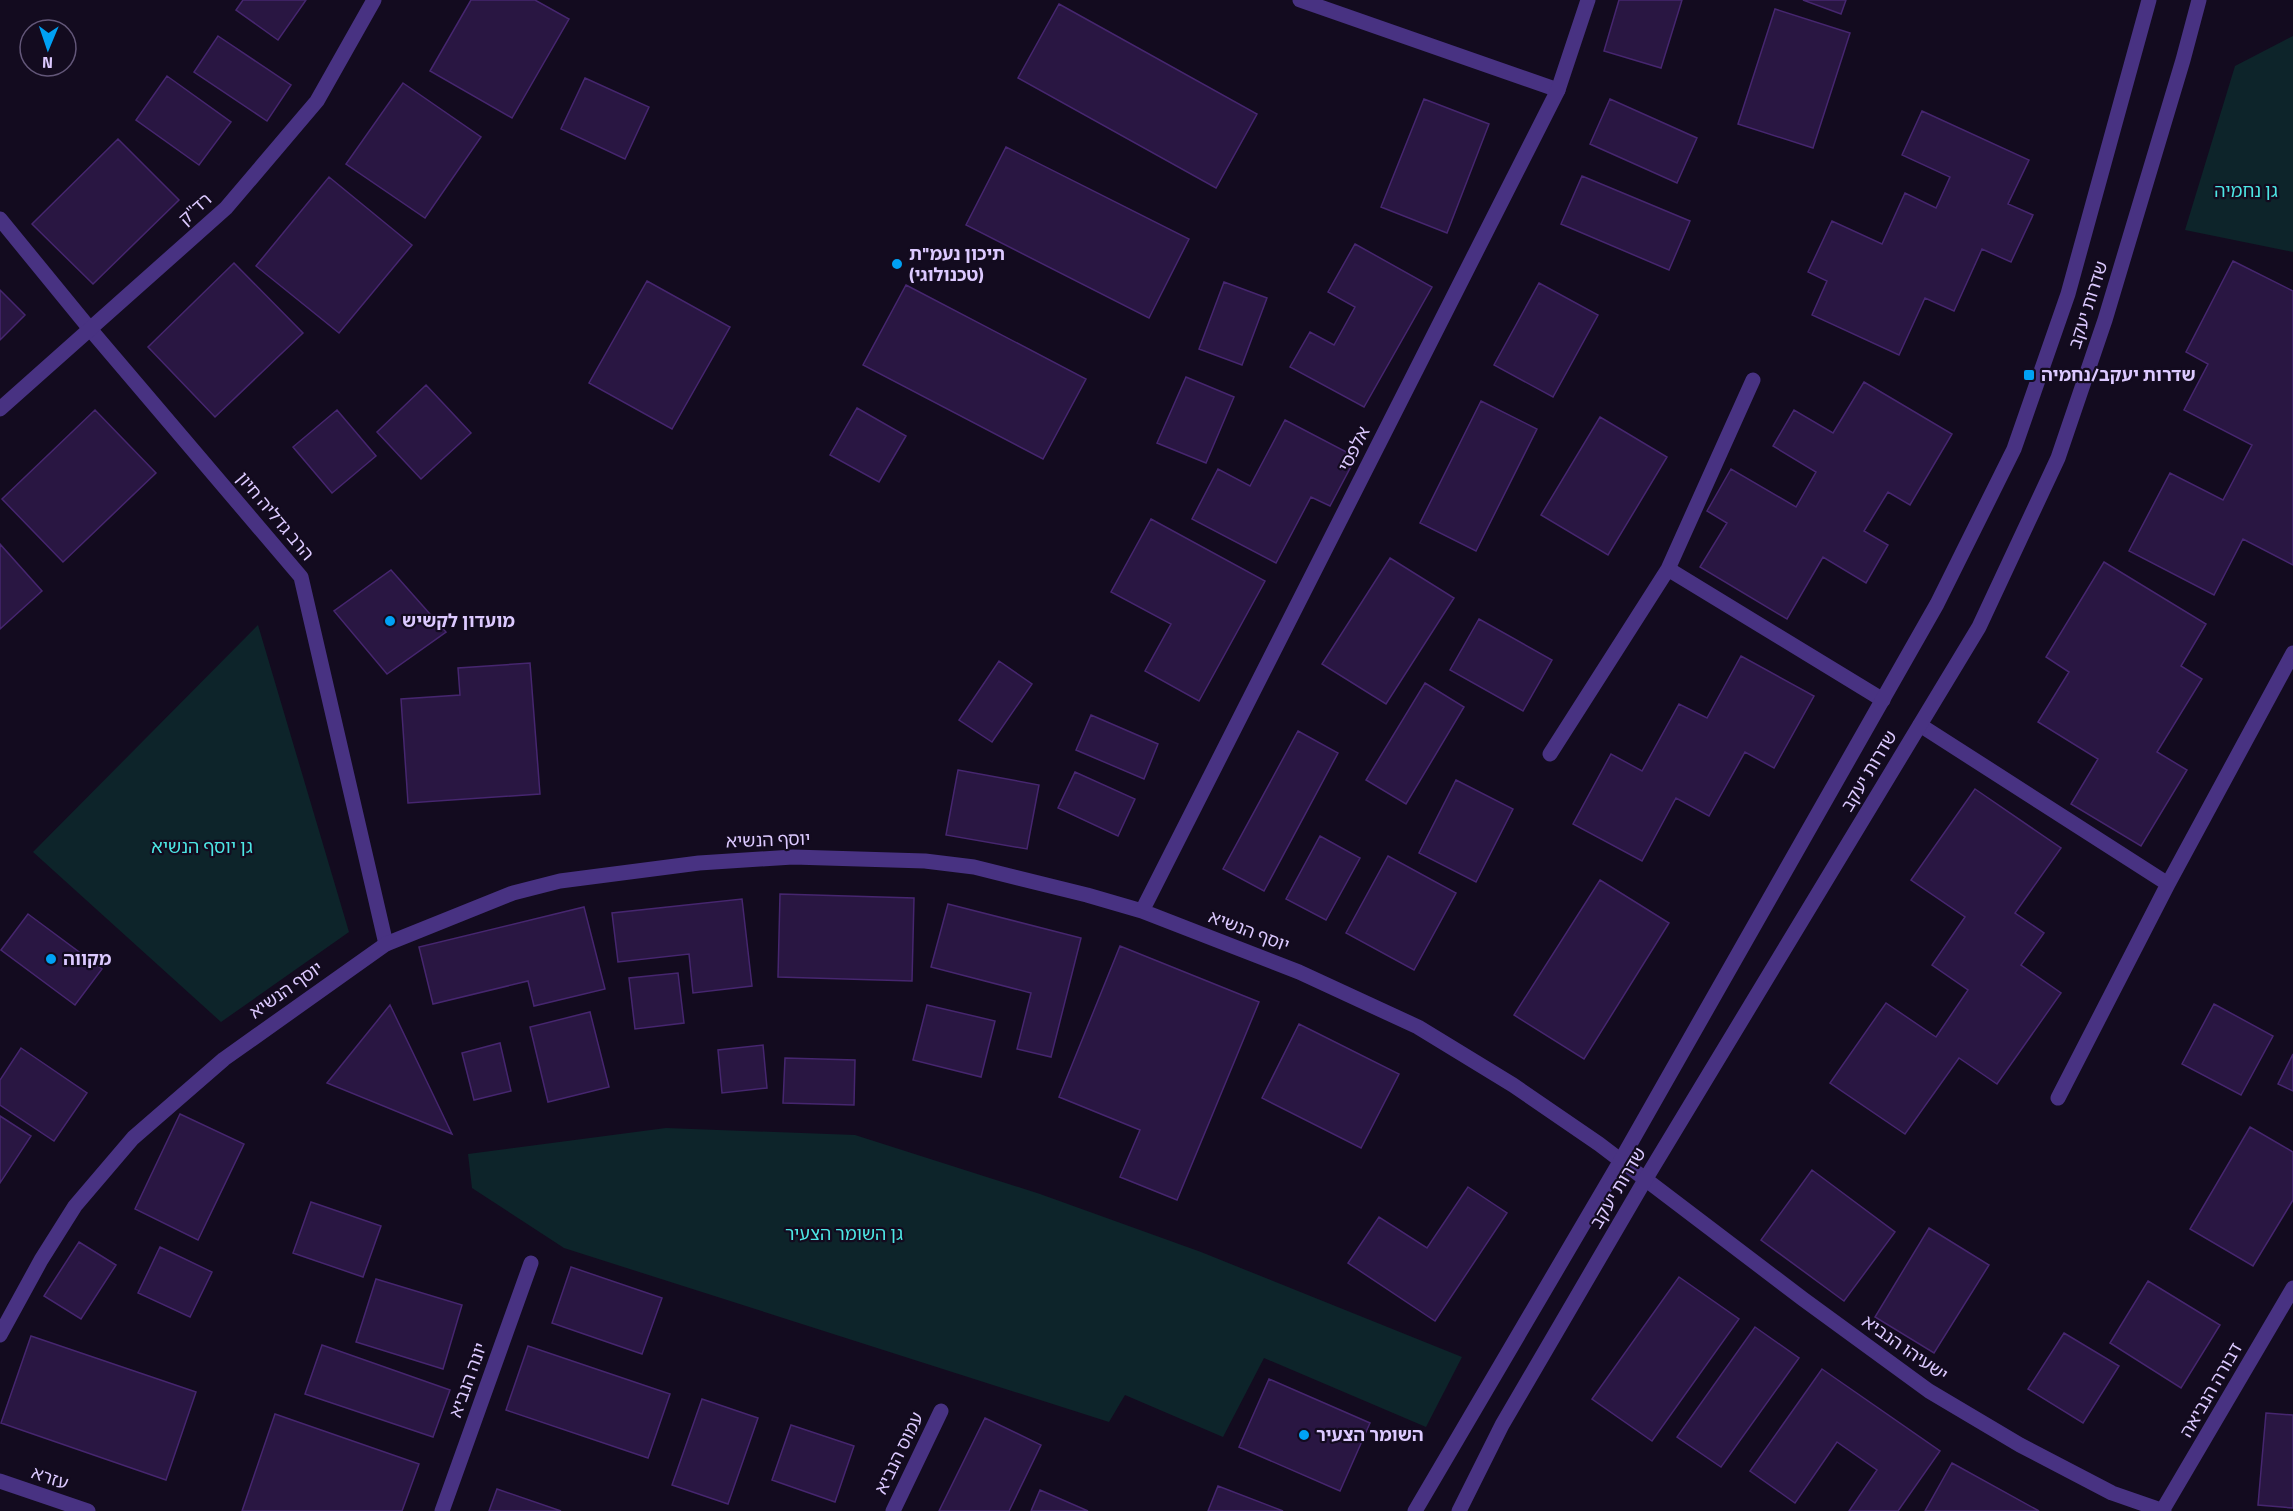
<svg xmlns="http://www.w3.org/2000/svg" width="2293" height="1511" font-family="'Titillium Web','Noto Sans Hebrew',sans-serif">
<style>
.green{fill:#0d242a}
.building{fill:#291642;stroke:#46266f;stroke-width:1.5}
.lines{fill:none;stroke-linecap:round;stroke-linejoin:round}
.service{stroke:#483282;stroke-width:15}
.pedestrian{stroke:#483282;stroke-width:15}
.minor{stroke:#483282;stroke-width:15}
.tertiary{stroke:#483282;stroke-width:15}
.poi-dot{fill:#00a1f4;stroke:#130b1f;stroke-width:2}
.labels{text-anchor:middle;stroke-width:4.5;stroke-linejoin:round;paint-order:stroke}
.park-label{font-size:18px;fill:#4de7e5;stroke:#130b1f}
.street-label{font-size:18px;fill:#dcc9ff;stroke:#130b1f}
.poi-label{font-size:18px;font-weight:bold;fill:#dcc9ff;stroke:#130b1f;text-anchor:start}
</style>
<rect width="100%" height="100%" fill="#130b1f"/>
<path class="green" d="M2293 36V252L2185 230 2235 66Z
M258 625 349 932 221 1022 33 852Z
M666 1128 855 1135 1040 1194 1201 1252 1462 1357 1426 1427 1264 1358 1223 1437 1125 1395 1109 1422 564 1248 472 1188 468 1154Z"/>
<path class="building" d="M243 0H306L278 40 236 10Z
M471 0H535L569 19 512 118 430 71Z
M1619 0H1682L1661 68 1604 51Z
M1803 0H1846L1841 14Z
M1059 4 1257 114 1216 188 1018 78Z
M1775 9 1850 33 1813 148 1738 124Z
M218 36 291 85 267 121 194 72Z
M167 76 231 122 199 165 136 120Z
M585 78 649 107 625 159 561 129Z
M403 83 481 137 425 218 346 164Z
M1424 99 1489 124 1447 233 1381 207Z
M1610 99 1697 138 1677 183 1590 144Z
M1922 111 2029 160 2008 204 2033 215 2011 262 1982 249 1954 311 1925 298 1899 355 1812 315 1827 281 1808 272 1832 221 1882 244 1905 193 1936 208 1950 177 1902 155Z
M118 139 179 200 93 284 32 224Z
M1006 147 1189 239 1149 318 966 225Z
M1582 176 1690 221 1669 270 1561 224Z
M329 177 412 245 339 333 256 266Z
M1355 244 1432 287 1364 407 1290 367 1310 332 1334 345 1355 307 1328 292Z
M2233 261 2293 291V565L2243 539 2214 595 2129 551 2170 473 2223 500 2252 445 2184 410 2208 364 2186 352Z
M234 263 303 333 215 417 148 347Z
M647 281 730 327 672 429 589 383Z
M1224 282 1267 298 1242 365 1199 349Z
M1539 283 1598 315 1553 397 1494 365Z
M906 285 1086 379 1043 459 863 365Z
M0 290 25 315 0 340Z
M1186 377 1234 397 1206 463 1157 443Z
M1864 382 1952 434 1910 505 1888 492 1864 531 1888 545 1866 583 1823 557 1787 619 1700 567 1727 523 1707 511 1731 469 1796 507 1816 472 1773 446 1794 410 1833 433Z
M426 385 471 433 421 479 377 432Z
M1481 401 1537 429 1476 551 1420 523Z
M857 408 906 436 879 482 830 455Z
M95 410 156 473 63 562 2 499Z
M337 410 376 456 332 493 293 447Z
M1600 417 1667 457 1608 555 1541 515Z
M1285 420 1356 457 1330 506 1311 497 1276 563 1192 519 1218 469 1250 486Z
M1151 519 1265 581 1199 701 1145 671 1171 624 1111 592Z
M0 544 42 591 0 629Z
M1390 558 1454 598 1386 704 1322 664Z
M2104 562 2206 624 2181 666 2202 679 2157 752 2187 770 2141 846 2071 804 2098 759 2038 722 2069 672 2046 657Z
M391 570 446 632 387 674 334 611Z
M1479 619 1552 660 1523 711 1450 670Z
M1741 656 1814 696 1774 768 1745 752 1709 816 1676 798 1642 861 1573 824 1611 754 1642 771 1679 704 1707 718Z
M999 661 1032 684 992 742 959 720Z
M530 663 540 794 408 803 401 699 460 695 458 668Z
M1425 683 1464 707 1406 804 1366 780Z
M1091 715 1158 744 1144 779 1076 750Z
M1298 731 1338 753 1264 891 1223 869Z
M958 770 1039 785 1027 849 946 835Z
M1075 772 1135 799 1118 836 1058 808Z
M1456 780 1513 809 1476 882 1419 853Z
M1975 789 2061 848 2015 913 2044 933 2021 965 2061 993 1997 1084 1959 1058 1905 1134 1830 1083 1886 1003 1936 1037 1968 990 1932 965 1965 917 1911 880Z
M1320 836 1360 858 1326 920 1286 899Z
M1388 856 1456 893 1414 970 1346 933Z
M1600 880 1669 923 1584 1059 1514 1015Z
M780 894 914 898 912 981 778 977Z
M742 899 752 986 693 993 689 954 618 962 612 913Z
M948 904 1081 938 1051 1057 1017 1049 1031 993 931 967Z
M584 907 605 989 534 1006 528 981 433 1004 419 947Z
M28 914 102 969 75 1005 1 950Z
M1120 946 1259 1002 1177 1200 1120 1177 1140 1130 1059 1097Z
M678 973 684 1023 635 1029 629 978Z
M2214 1004 2273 1036 2241 1095 2182 1064Z
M390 1005 452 1134 327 1083Z
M927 1005 995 1021 981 1077 913 1060Z
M590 1012 609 1087 548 1102 530 1027Z
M1299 1024 1399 1074 1361 1148 1262 1098Z
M500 1043 511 1091 474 1100 462 1053Z
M763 1045 767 1088 722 1093 718 1050Z
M21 1048 87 1093 54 1141 0 1105V1080Z
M2293 1054V1091L2278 1084Z
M785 1058 855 1060 854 1105 783 1103Z
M180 1114 244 1144 198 1240 135 1209Z
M0 1116 31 1136 0 1183Z
M2250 1127 2293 1152V1200L2253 1266 2190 1229Z
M1812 1170 1895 1232 1844 1301 1761 1240Z
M1468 1187 1507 1213 1435 1321 1348 1263 1379 1217 1427 1248Z
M311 1202 381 1226 363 1277 293 1253Z
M1929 1228 1989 1265 1934 1353 1875 1317Z
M79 1242 116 1265 81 1319 44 1296Z
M160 1247 212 1272 190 1317 138 1293Z
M571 1267 662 1298 642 1354 552 1323Z
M1679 1277 1739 1319 1652 1441 1592 1399Z
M376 1279 462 1305 443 1369 356 1342Z
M2148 1281 2220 1325 2181 1388 2110 1343Z
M1755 1327 1799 1358 1721 1467 1677 1437Z
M2064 1333 2119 1366 2083 1423 2028 1389Z
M31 1336 196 1392 166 1480 1 1423Z
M322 1345 450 1390 433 1437 305 1394Z
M528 1346 670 1394 648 1458 506 1410Z
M1822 1369 1940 1451 1898 1511H1849L1877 1470 1837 1442 1795 1503 1750 1471Z
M1269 1379 1370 1423 1340 1491 1239 1447Z
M702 1399 758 1418 728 1504 672 1485Z
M2266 1413 2293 1415V1508L2258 1505Z
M275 1414 419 1464 402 1511H242Z
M985 1418 1041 1445 1009 1511H939Z
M791 1425 854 1446 835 1502 772 1480Z
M1952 1463 2039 1511H1925Z
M1218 1486 1283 1511H1208Z
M497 1489 561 1511H489Z
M1040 1490 1088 1511H1031Z"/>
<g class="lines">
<path class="service" d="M1300 0 1558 90
M1668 569 1883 700
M1920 725 2168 884
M1550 754 1668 569 1753 380
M2058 1098 2168 884 2293 653"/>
<path class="pedestrian" d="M0 219 90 329 301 577 386 944"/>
<path class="minor" d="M0 409 226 208 317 101 374 0
M1142 911 1558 90 1588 0
M0 1335 41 1260 75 1206 133 1138 224 1059 386 944 513 893 560 881 699 863 793 857 925 861 974 867 1087 895 1142 911 1299 972 1418 1027 1513 1085 1599 1144 1803 1299 1929 1391 2020 1445 2112 1493 2164 1511
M442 1511 531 1263
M893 1511 941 1411
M2162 1511 2293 1288"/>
<path class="tertiary" d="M0 1481 88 1511
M1415 1511 1621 1160 1937 604 2014 449 2068 294 2149 0
M1459 1511 1502 1425 1645 1180 1979 627 2058 458 2105 320 2183 60 2199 0"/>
</g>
<g class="poi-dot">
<circle cx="897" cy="264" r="6"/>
<rect x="2023" y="369" width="12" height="12" rx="3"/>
<circle cx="390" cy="621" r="6"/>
<circle cx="51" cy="959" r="6"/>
<circle cx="1304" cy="1435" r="6"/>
</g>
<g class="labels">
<g class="park-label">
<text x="2246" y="197">גן נחמיה</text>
<text x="202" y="853">גן יוסף הנשיא</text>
<text x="844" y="1240">גן השומר הצעיר</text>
</g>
<g class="street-label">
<text transform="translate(195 209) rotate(-42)" y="6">רד"ק</text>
<text transform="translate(2088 305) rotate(-72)" y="6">שדרות יעקב</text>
<text transform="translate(1354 449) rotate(-63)" y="6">אלפסי</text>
<text transform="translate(275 516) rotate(50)" y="6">הרב גדליה חיון</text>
<text transform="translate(1869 771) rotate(-59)" y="6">שדרות יעקב</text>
<text transform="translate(768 840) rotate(-2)" y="6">יוסף הנשיא</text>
<text transform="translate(1249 931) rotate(21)" y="6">יוסף הנשיא</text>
<text transform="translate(286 990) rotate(-35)" y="6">יוסף הנשיא</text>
<text transform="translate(1618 1188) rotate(-59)" y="6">שדרות יעקב</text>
<text transform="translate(1905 1348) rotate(35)" y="6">ישעיהו הנביא</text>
<text transform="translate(468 1380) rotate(-70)" y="6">יונה הנביא</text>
<text transform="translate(2211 1390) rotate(-60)" y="6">דבורה הנביאה</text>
<text transform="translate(899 1453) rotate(-64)" y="6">עמוס הנביא</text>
<text transform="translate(50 1478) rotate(19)" y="6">עזרא</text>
</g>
<g class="poi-label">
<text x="909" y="260">תיכון נעמ"ת<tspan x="909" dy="21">(טכנולוגי)</tspan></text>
<text x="2041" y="381">שדרות יעקב/נחמיה</text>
<text x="402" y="627">מועדון לקשיש</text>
<text x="63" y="965">מקווה</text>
<text x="1316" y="1441">השומר הצעיר</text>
</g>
</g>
<g transform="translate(48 48) rotate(182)"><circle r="28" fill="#130b1f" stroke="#635779" stroke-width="1.5"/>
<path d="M0-4.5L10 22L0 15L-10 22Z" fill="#00a1f4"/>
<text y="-9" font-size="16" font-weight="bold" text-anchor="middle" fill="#dcc9ff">N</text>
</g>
</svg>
